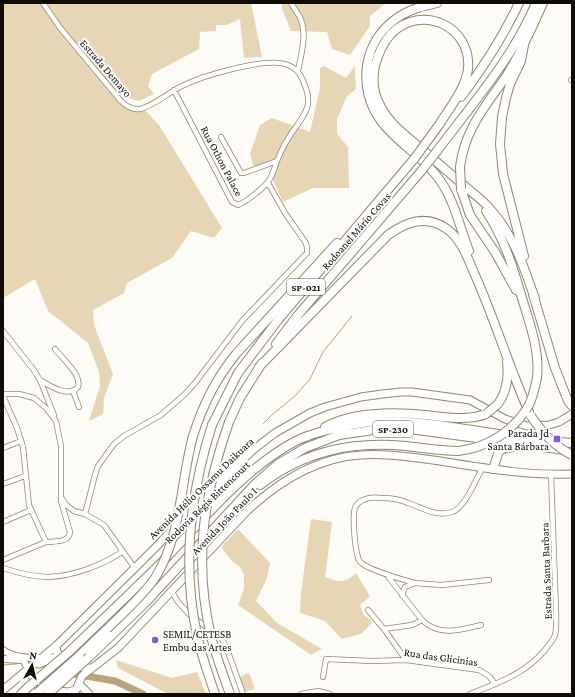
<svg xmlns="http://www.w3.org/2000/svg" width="575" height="697" font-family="'Crimson Pro',serif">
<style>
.green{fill:#e6d6b6}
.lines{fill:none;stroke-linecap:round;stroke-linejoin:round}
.stream{stroke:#b9a57a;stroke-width:1}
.river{stroke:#b9a57a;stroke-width:7}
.minor-casing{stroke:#918671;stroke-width:6}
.secondary-casing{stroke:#918671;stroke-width:8}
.primary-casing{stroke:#918671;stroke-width:9}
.motorway-casing{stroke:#918671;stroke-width:10}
.minor{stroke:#fff;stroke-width:4.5}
.secondary{stroke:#fff;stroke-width:6}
.primary{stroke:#fff;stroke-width:7}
.motorway{stroke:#fff;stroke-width:8}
.motorway-bridge-casing{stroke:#918671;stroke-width:10;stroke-linecap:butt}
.motorway-bridge{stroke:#fff;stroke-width:8}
.poi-dot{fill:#825ad4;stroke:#fff;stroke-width:1.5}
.labels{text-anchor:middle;stroke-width:4;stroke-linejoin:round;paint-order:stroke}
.shield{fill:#fff;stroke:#585550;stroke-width:1}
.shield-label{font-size:10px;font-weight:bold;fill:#100c05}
.street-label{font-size:11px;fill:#100c05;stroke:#fff}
.poi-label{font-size:11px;fill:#100c05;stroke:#fff;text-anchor:end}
</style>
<rect width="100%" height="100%" fill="#fdfbf6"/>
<path class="green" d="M3 3H40L59 31 119 103C127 110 134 113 145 110L159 125 222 228 214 238 191 231 172 258 127 283 124 293 93 310 94 325 113 374 104 398 103 414 89 421 100 386 99 372 88 343 48 311 35 279 3 298Z
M47 3H251L262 57 244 58 240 19 227 25H216V31L200 32 199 49 152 74 148 86 154 94 139 101 124 97 114 89 63 27Z
M282 3H386L370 16V26L350 55 332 49 327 32 291 31 282 9Z
M324 66 346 78 355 66 356 89 347 96 337 119V134L348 147 349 188H313L283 202 273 180 276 164 254 168 250 154 260 125 272 118 310 132 320 88V68Z
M311 519 332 522 325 577C338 582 345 584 356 573L370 596 360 605 364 615 373 622 361 634 342 639 325 621 300 613 301 593Z
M238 529 270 563 267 578 256 601 277 623 322 649 311 655 238 605 244 589V575L241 568 231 560 221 547Z
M116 660 172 678 197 672 206 694H168L118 668Z
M249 673 255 689 245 692 239 677Z"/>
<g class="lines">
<path class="stream" d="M263 424 272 415 296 395 310 379 323 352 352 316
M3 665 17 664"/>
<path class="river" d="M51 670 115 681 143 694"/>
<g class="minor-casing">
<path id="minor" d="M43 3 61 29 121 101C126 106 132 110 140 109 154 106 169 92 182 86 202 76 268 56 288 65 299 69 302 78 306 88 311 104 307 111 298 124 289 136 282 148 277 161 274 168 272 178 267 183 261 190 246 202 238 205L232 202 174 90
M291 3C294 9 299 14 301 20 307 35 301 55 298 71
M571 80 572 81
M221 137 241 173H244L277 161
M3 331 33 369 40 380 54 415
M40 380C50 386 68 398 78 387 82 375 62 358 55 349
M73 391 79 407
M3 394H19L34 398 46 408 56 421 61 446V501L70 532C69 543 55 541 46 542L29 505 23 447 17 428 3 396
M3 448 21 441
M3 484 25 476
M61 497 66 505 74 511 85 514 104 525 134 567
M85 514 95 475 98 466 114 444 124 436 161 415 185 394 195 383 242 321 307 253V248L306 243 285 213 268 183
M3 522 31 510
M3 560 46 542
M3 568C18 573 34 577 49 577 74 576 102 565 122 552
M415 583C401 579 374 572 363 564 360 562 358 560 358 557 355 549 352 516 355 508 356 505 360 501 363 500 369 497 375 497 381 498 391 498 400 499 408 503 423 508 436 517 452 512 465 508 476 479 483 467
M172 592 178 602 190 615 221 638 226 646 243 694
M402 595 405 587 415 583 442 585 489 580
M368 610 384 629 406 660
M422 620C439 637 461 630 481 625
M384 629 412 625 422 620 386 574
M323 677 326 659 372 661 406 660 479 670 489 676 495 684
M301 694 318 691 330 694
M470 694C498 683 525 674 545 650 548 645 553 641 555 635 557 627 556 618 556 610L551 475"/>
</g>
<g class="secondary-casing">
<path id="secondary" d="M3 650C13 658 30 658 43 658
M3 659 22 660 24 661 28 670"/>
</g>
<g class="primary-casing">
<path id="primary" d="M56 646 57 653 83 668H92
M39 664 58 656
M28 670 33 678 50 687
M79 684 89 694
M3 690 56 646 158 545 183 517 253 450 275 433 310 413 325 407 361 397 382 394 401 392H412L470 400 505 419 527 426 549 425 559 422 572 414
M58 691 68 692 76 690 82 676 118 648 247 511C278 482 317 458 360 455 384 453 409 457 433 460 479 467 525 476 572 474"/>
</g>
<g class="motorway-casing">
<path id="motorway" d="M437 3C424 6 411 9 400 16 363 39 356 87 381 121 397 143 423 156 439 179 454 199 460 228 469 251
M461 97C483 68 503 37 519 3
M439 125C448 110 466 88 468 69 472 26 421 3 391 34 382 44 378 54 375 66 372 80 374 95 381 107 389 123 405 135 418 146 435 160 450 174 467 188 475 195 484 201 491 210 514 236 524 267 535 299
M428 140 441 122
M437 151C473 103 513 58 536 3
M460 167C465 128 486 106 507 75 521 52 532 28 543 3
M461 189 470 215 495 252 516 290
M486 211C504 238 513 267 522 298 530 325 540 350 537 378
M524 256 503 174 500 144 502 117 506 98 510 84 521 61 524 45
M533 294 555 368 568 401 572 406
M276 344 298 315 423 169
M259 367 388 235C406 222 426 214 447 229 462 240 468 259 475 275 495 320 509 367 529 412
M498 404C507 391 509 378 507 362
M229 422 240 398 262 363
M212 425 238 373 278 320 414 159
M325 427C353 412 394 412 425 415 445 417 468 421 486 414
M193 436C203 405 215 380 236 354L337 243
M493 469 499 451 505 448 515 447
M260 485C304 451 352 441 406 446 423 448 440 451 458 451
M69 652C102 620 135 589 167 557 205 517 246 468 294 442 314 431 363 421 386 421 448 422 510 439 572 443
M79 656 107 629
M89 657 146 602 255 484 278 464 305 448 339 435 380 429 417 430 565 450
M21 694 27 688"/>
</g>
<use href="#minor" class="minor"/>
<use href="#secondary" class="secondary"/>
<use href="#primary" class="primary"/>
<use href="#motorway" class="motorway"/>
<g class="motorway-bridge-casing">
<path id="motorway-bridge" d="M414 159 428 140
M460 167 461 189
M423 169 437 151
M486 414 498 404
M531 416C542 433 554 446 572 455
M229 422C204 493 193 561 211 636 216 656 223 675 230 694
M212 425C191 491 182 561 196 630 200 652 208 673 215 694
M458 451C487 448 514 431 529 405 533 397 535 387 537 378
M107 629C123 613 142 597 155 578 182 535 180 484 193 436
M27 688 69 652
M37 693 79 656
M48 694 89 657"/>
</g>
<use href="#motorway-bridge" class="motorway-bridge"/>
</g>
<g class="poi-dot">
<rect x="553" y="435" width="8" height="8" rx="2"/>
<circle cx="155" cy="640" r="4"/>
</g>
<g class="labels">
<g class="shield">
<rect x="287" y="279" width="38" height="16" rx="3"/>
<rect x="373" y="421" width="40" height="16" rx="3"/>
</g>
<g class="shield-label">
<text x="306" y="291">SP-021</text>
<text x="393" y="433">SP-230</text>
</g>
<g class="street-label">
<text transform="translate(106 68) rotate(49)" y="4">Estrada Demayo</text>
<text transform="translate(222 161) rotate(62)" y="4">Rua Othon Palace</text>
<text transform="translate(356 231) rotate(-49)" y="4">Rodoanel Mário Covas</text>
<text transform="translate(201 488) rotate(-44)" y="4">Avenida Hélio Ossamu Daikuara</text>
<text transform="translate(207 502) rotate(-44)" y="4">Rodovia Régis Bittencourt</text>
<text transform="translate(224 521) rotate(-46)" y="4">Avenida João Paulo I</text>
<text transform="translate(546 571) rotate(-92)" y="4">Estrada Santa Barbara</text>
<text transform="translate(441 657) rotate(8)" y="4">Rua das Glicinias</text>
</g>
<g class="poi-label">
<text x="549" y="437">Parada Jd<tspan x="549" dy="13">Santa Bárbara</tspan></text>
<text x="163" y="638" text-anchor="start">SEMIL/CETESB<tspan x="163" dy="13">Embu das Artes</tspan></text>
</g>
</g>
<rect width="575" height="697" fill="none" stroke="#100c05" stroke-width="8"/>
<g transform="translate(32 665) rotate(8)" stroke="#ffffff" stroke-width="3" paint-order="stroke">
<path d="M0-3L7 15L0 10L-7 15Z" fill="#100c05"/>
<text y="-6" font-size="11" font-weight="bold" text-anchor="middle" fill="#100c05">N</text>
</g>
</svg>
